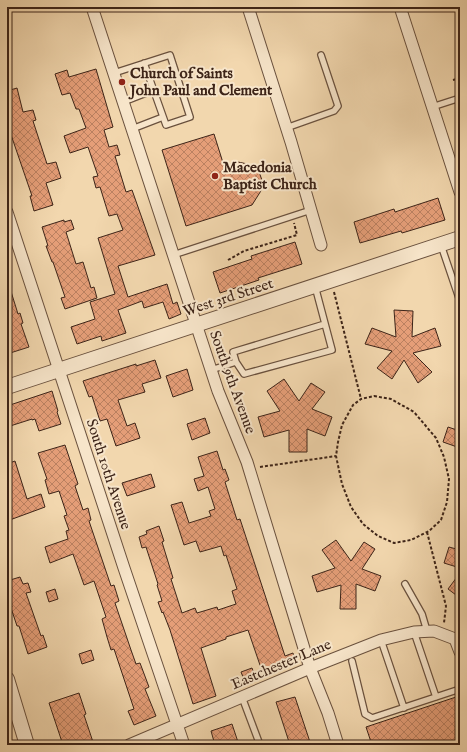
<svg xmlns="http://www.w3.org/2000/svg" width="467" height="752" font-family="'IM FELL English',serif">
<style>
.building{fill:url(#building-cross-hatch);stroke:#3d2418}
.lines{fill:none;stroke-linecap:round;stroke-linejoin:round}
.service-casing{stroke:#6a513e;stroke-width:8}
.minor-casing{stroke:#6a513e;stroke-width:13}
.tertiary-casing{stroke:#6a513e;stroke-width:16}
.path{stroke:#3d2418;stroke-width:2;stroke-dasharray:3 2;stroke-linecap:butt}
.service{stroke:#f7e5ca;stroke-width:5.5}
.minor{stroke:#f7e5ca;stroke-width:11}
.tertiary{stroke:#f7e5ca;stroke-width:14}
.poi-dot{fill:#8f2418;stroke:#f7e5ca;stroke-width:1.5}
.labels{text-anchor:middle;stroke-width:4;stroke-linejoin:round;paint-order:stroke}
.poi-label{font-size:15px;font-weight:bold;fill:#3d2418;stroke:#f7e5ca;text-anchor:start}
.street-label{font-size:15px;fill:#3d2418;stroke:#f7e5ca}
</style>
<defs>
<pattern id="building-cross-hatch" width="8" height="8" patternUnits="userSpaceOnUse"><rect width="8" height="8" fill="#e59e78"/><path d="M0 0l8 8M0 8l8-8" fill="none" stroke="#bb8161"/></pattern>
</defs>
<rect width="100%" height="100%" fill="#f2d7ae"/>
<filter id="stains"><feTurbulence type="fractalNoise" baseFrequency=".005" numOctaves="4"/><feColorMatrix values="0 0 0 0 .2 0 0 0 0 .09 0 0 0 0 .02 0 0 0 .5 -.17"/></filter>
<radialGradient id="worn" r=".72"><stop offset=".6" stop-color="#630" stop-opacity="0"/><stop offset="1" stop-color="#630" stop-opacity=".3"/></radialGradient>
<path class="building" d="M96 69 113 127 104 130 109 147 117 145 120 155 115 156 126 192 132 190 155 255 118 266 128 297 167 284 173 304 177 302 181 314 169 319 163 302 144 308 142 301 118 310 126 333 102 341 101 336 77 344 71 327 95 319 90 302 115 294 98 238 123 230 117 214 109 216 100 187 96 188 93 177 98 176 88 147 70 153 64 136 86 128 79 109H76L70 93 62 95 55 74 67 70 69 77Z
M17 88 23 112 33 110 36 120 33 121 47 164 56 162 61 178 46 183 53 205 34 211 30 196H32L8 126H10L7 117V91Z
M214 134 224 166 238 162 257 166 264 186 252 205 186 226 162 150Z
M438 198 445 220 402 233 401 231 360 243 354 222 394 209 395 212Z
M64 220V222L71 220 74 229 66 232 76 264 83 262 91 288 94 287 97 298 65 309 61 298 65 297 53 262H52L46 246H48L42 227Z
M295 242 302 264 258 278 259 280 220 293 213 272 252 259 251 256Z
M9 285 18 314 20 313 23 323 21 324 29 347 7 354V286Z
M394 310 413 311 412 337 435 328 441 346 413 353 432 372 418 383 404 360 392 379 377 368 392 351 365 344 372 328 396 337Z
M155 360 161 378 142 384 145 392 118 400 127 426 135 423 140 438 116 446 107 419 100 421 92 396 89 397 83 381 136 364V366Z
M187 369 193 390 173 397 166 376Z
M284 379 299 401 311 383 325 392 312 409 332 417 325 436 307 429V452H289V430L264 437 258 417 280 411 267 391Z
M52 391 58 411 57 412 61 424 39 431 35 419 32 420V419L7 427V406Z
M205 418 210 433 192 440 187 424Z
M448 427 460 431V448L443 442Z
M65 445 78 484 75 486 83 510 88 508 91 520 89 521 111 586 114 585 119 601 115 603 131 650 136 664 140 663 149 687 145 689 156 716 134 725 128 711 134 709 114 649 111 650 107 637 102 619 106 617 94 581 84 585 73 554 50 563 45 547 68 539 66 531 69 530 64 516 67 515 59 491 49 494 45 480 47 479 38 453Z
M217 451 223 470 225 469 229 480 225 482 237 520 240 519 285 656 293 653 296 664 277 670 276 667 262 671 248 630 226 637V639L201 648 216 696 193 704 170 630 163 612 162 613 158 602 162 601 157 585 158 584 146 547 142 548 139 537 147 534 146 531 159 526 164 541 162 542 173 578 171 579 182 613 195 608 197 613 217 607 218 610 236 604 232 591 237 589 226 555 224 556 221 546 200 552 196 541 184 545 171 505 182 502 189 523 211 516 209 511 215 509 208 487 198 491 194 479 204 476 198 457Z
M15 461 27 499 41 494 45 507 7 521V464Z
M151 474 155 487 127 496 122 483Z
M336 540 351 561 364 542 375 549 362 569 381 576 375 591 356 584V609H340L341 585 317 592 312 576 335 568 322 550Z
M449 547 460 550V568L444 563Z
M460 573V598L448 589Z
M20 577 23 584 28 583 31 592 26 593 41 636 43 635 47 647 28 654 19 626H17L11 608 12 607 7 593V581Z
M55 589 58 599 49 602 46 592Z
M91 650 94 660 82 664 79 654Z
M252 668 256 679 245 682 241 672Z
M79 693 86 714 84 715 93 742 84 745H63L49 703Z
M295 697 311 745H290L276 702Z
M456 697 460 707V745H372L366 727Z
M232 724 239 745H215L211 731Z"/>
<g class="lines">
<g class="service-casing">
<path id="service" d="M114 73 170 55 190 117 166 125 144 63
M123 102 154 90
M432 107 460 98
M286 128 334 111 338 106 321 55
M132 129 163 117
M441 245 460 301
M173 255 311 210
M236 362 244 374 332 350 315 286
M211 370 236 362 233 352 325 324
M405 584 422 614 427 631
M414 632 436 697
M381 640 404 708
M352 661 365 714 372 718 460 689
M242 697 260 745"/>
</g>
<g class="minor-casing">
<path id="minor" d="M92 7 218 391 247 462 310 668 328 713 338 745
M248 7 291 142 321 245
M400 7 460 192
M7 212 124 568 184 745
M129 745 310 668 381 640 414 632 434 631 455 639 460 652"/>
</g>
<g class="tertiary-casing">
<path id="tertiary" d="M7 387 460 238
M7 679 27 745"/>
</g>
<path class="path" d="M453 80 460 78
M228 260 244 251 297 235 294 223
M334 292 361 399
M374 396 391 399 414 412 436 438 444 457 449 479 447 502 441 520 429 531 411 540 394 543 378 536 363 524 351 507 342 484 336 456 338 442 342 425 353 405 361 399Z
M260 467 336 456
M427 532 446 606 444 623"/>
<use href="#service" class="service"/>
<use href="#minor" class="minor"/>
<use href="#tertiary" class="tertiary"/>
</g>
<g class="poi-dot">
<circle cx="122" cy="82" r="4"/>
<circle cx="215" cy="176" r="4"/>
</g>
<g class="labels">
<g class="poi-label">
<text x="130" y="78">Church of Saints<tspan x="130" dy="17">John Paul and Clement</tspan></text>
<text x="223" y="172">Macedonia<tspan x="223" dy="17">Baptist Church</tspan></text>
</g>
<g class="street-label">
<text transform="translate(228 297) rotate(-18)" y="5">West 3rd Street</text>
<text transform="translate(233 382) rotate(70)" y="5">South 9th Avenue</text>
<text transform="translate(109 474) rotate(72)" y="5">South 10th Avenue</text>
<text transform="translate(281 664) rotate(-23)" y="5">Eastchester Lane</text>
</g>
</g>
<rect width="467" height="752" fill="none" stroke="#f2d7ae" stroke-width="24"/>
<rect x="8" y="8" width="451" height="736" fill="none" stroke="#3d2418" stroke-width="2"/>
<rect x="12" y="12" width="443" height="728" fill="none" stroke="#3d2418"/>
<rect width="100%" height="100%" filter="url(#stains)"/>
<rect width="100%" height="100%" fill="url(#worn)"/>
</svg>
